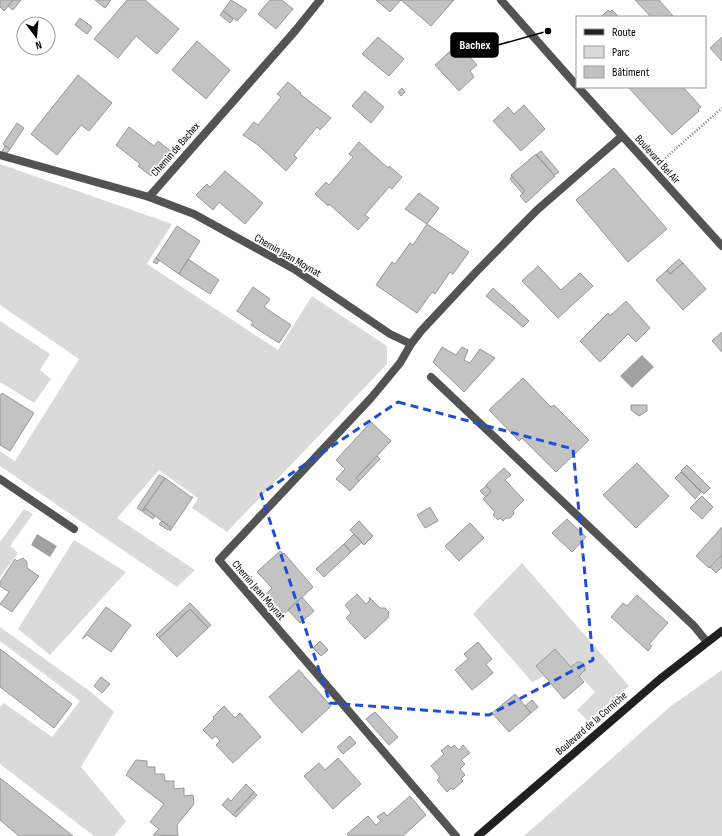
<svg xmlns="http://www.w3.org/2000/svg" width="722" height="836" font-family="'Sofia Sans Condensed',sans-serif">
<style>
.green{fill:#dadada}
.water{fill:#a1a1a1}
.building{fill:#c3c3c3;stroke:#979797}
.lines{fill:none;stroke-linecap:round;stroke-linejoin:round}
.path{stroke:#757575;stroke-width:2.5;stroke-dasharray:1 2;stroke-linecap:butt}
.lane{stroke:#535353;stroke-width:8}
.street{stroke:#535353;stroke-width:8}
.secondary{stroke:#202020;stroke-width:8}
.marked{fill:none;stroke:#1d4ed8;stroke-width:3;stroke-dasharray:8 5;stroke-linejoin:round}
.labels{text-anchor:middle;stroke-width:3.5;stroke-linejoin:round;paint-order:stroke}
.street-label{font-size:11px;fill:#000;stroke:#fff}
.leader{fill:none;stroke:#000;stroke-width:1.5}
.callout-dot{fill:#000;stroke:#fff;stroke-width:1.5}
.callout{fill:#000;stroke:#000;stroke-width:1.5}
.callout-label{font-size:12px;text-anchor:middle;font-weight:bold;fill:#fff}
</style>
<rect width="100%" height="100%" fill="#fff"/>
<path class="green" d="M0 164 172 224 147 264 278 350 312 296 387 346V364L227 532 192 508 198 498 159 470 117 518 195 570 177 587 0 466V451L15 461 79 359 0 305Z
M0 321 50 354 40 370 51 379 34 403 0 382Z
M24 509 33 514 10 546 18 553 0 577V542Z
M74 540 126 572 50 655 18 629Z
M522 563 629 686 588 721 577 710 595 692 555 649 536 666 544 676 532 682 473 614Z
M0 627 91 692 114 712 81 767 126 821 114 836H94L0 764V707L4 703 52 737 80 701 0 641Z
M722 670V836H524L671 706Z"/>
<path class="water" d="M642 355 654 367 632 388 620 376Z
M37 534 57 546 50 557 31 545Z"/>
<path class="building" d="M0 0H13L4 11 0 7Z
M13 0H21L13 10 8 6Z
M95 0H111L105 8Z
M127 0H145L179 29 157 54 136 36 118 58 94 39Z
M231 0 247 10 237 21 223 11Z
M270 0H282L293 9 276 29 258 14Z
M376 0H454L431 26 401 0 390 12Z
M635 0H659L674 17H651Z
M608 10 610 12 612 10 619 17H601Z
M223 11 233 19 230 23 220 15Z
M80 18 92 27 87 34 75 25Z
M468 35 479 47 469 56 477 65 470 71 474 77 459 91 435 65Z
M378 37 404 59 389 76 362 54Z
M722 37V61L710 48Z
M197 41 230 70 206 99 172 70Z
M78 75 112 103 89 131 81 125 57 155 31 134Z
M288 82 301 93 300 94 331 118 320 130 317 127 294 155 297 158 286 171 258 145 243 135 254 122 258 125 281 97 277 94Z
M628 87H683L701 107 698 110 699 111 672 135Z
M402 88 405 92 401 96 398 92Z
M365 91 384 107 371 123 352 106Z
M524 105 545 129 521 151 493 121 508 107 514 114Z
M17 123 24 128 10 149 3 144Z
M129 127 154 146 158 141 172 152 151 176 138 166 140 164 116 145Z
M359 142 388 168 389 166 402 177 392 189 389 187 365 215 369 218 358 230 329 204 328 206 315 194 326 182 329 185 353 157 349 154Z
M5 146 10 149 7 153 2 152Z
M541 151 559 172 554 175 536 155Z
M536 154 555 176 526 203 520 196 525 191 511 175Z
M614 168 667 229 628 262 576 200Z
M225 171 263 203 245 224 219 202 213 210 196 195 207 184 210 187Z
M512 176 525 191 522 193 510 179Z
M419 193 439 208 427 224 405 209Z
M427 224 469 252 453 274 450 272 435 294 432 292 417 313 376 285 392 262 395 264 410 243 413 245Z
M177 226 200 241 179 274 156 258Z
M156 258 159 260 157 264 153 262Z
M188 259 219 280 210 294 179 274Z
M679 259 683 263 670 274 667 270Z
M683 263 706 289 683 310 656 280 667 270 670 274Z
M538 266 561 290 580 273 593 286 558 318 522 281Z
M253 287 270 299 264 307 291 325 279 343 251 325 253 322 237 311Z
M493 288 529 321 523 327 486 296Z
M626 301 650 328 636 342 628 334 600 362 580 341 608 313 610 316Z
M722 332V352L712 341Z
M442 347 456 355 462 347 468 350 464 360 470 363 480 349 495 358 464 392 433 362Z
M523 378 551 407 554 405 589 440 556 472 522 438 519 441 489 410Z
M2 393 34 413 10 451 0 445V396Z
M631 405H647V411L639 416 631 410Z
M371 422 391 441 356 478 359 481 350 491 336 479 345 469 336 460Z
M377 456 380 459 359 481 356 478Z
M637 463 669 496 636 528 603 495Z
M687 465 710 488 704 494 681 471Z
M504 468 511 475 505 480 524 500 513 511 514 514 510 518H506L503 521 500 518 498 520 493 515 495 512 483 499 491 491 486 485Z
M681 472 701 492 695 499 675 478Z
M159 475 165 478 142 511 137 508Z
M165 478 191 497H193L170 531V527L146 509 142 511Z
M486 486 491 491 486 497 480 491Z
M702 496 713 507 702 519 690 508Z
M430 507 438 521 425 528 417 515Z
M146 509 155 516 153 519 143 512Z
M567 519 586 537 572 552 552 533Z
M162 521 170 527 168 530 159 524Z
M359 521 373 536 364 545 350 530Z
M470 523 484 538 459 561 445 546Z
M722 527V555L709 568 696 556Z
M354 534 362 542 351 552 344 544Z
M344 544 351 552 324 577 316 569Z
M280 551 283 554 284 553 313 587 283 615 265 595 272 588 257 572Z
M722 555V567L716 573 710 567Z
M23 558 27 562V568L39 576 12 612 0 604 9 592 0 586V582L15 559 17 561Z
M357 594 366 604 370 600 369 597 380 608H385L389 612 388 618 365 639 346 618 351 613 345 605Z
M637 595 668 623 649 644 652 646 648 651 611 617 623 603 627 606Z
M302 597 314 611 300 623 288 610Z
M190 603 211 625 208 628 190 609 159 638 156 635Z
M106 607 131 625 111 652 87 635 82 639Z
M190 609 208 628 177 657 159 638Z
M320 641 328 650 321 656 313 648Z
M478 642 492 659 486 664 493 673 472 690 455 670 468 659 464 654Z
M0 649 72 704 54 728 0 687Z
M555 649 571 667 577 662H581L585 666V670L579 676 584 682 564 699 536 666Z
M299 670 331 706 302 733 269 697Z
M101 677 110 684 102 693 94 686Z
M515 694 531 713 509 732 492 713Z
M532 700 538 707 531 713 525 706Z
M224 706 235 718 240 713 261 737 233 763 216 745 220 741 216 736 212 739 203 730 214 719 213 717Z
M375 712 398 737 389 745 366 719Z
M350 736 356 743 343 754 337 747Z
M448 745 451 748 454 745 459 750 463 745 470 753 461 760 465 764 460 769 465 775 461 779 463 781 453 790 451 788 447 792 437 780 440 777 431 766 444 754 441 751Z
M338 758 361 784 333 809 304 776 319 763 325 770Z
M136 760 147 761V767H155V774H164L165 781H174V789L184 788V796L193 795 194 804 177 825 178 836 153 835 159 829 150 822 164 804 126 775Z
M0 778 73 836H19L0 820Z
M246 784 254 792 233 815 222 805 228 798 231 801Z
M254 792 257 795 236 817 233 815Z
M410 796 426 815 403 836H349L347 834 368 816 376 825 381 821 377 817 384 812 387 816Z"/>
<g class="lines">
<path class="path" d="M663 160 722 108"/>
<path class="lane" d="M431 377 694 626 707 642"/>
<path class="street" d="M501 0 577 86
M578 87 722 246
M0 155 149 197 194 214 294 269 390 334 411 344
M149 197 295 31 320 0
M0 479 74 529
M456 836 219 560 371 398 400 363 411 344 421 331 477 271 537 210 622 136"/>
<path class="secondary" d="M478 836 660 679 722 631"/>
</g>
<path class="marked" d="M398 402 573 449 593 660 489 715 330 703 261 494Z"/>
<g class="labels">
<g class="street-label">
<text transform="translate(175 149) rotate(-49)" y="4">Chemin de Bachex</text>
<text transform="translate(658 159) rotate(48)" y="4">Boulevard Bel Air</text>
<text transform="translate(288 255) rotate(30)" y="4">Chemin Jean Moynat</text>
<text transform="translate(259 590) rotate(49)" y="4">Chemin Jean Moynat</text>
<text transform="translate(591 723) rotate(-41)" y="4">Boulevard de la Corniche</text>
</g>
</g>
<path class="leader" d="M548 31L498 45"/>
<circle class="callout-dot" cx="548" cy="31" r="4"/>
<rect class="callout" x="451" y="33" width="47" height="24" rx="4"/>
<g class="callout-label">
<text x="475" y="49">Bachex</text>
</g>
<rect x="576" y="16" width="130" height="72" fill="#ffffff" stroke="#999999"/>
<rect x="584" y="29" width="20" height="6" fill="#202020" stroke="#999999"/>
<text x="612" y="36" font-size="12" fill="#000000">Route</text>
<rect x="584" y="46" width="20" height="12" fill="#dadada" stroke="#999999"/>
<text x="612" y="56" font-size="12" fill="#000000">Parc</text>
<rect x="584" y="66" width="20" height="12" fill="#c3c3c3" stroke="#999999"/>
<text x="612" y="76" font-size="12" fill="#000000">Bâtiment</text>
<g transform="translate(36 36) rotate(164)"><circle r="19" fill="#ffffff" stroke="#999999"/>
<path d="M0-3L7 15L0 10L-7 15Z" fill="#000000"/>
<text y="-6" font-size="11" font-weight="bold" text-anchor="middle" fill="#000000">N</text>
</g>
</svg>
